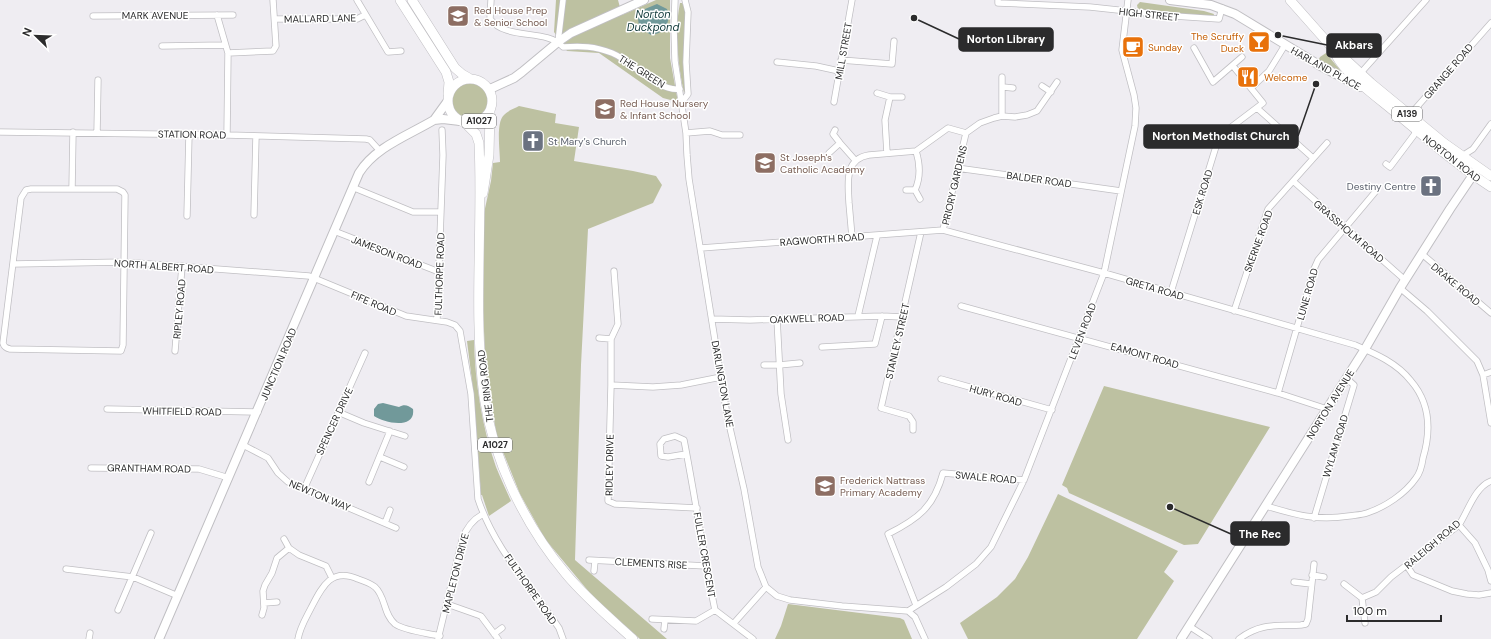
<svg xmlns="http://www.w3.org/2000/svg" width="1491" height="639" font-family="'DM Sans',sans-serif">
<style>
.green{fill:#bdc1a1}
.water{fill:#71999a}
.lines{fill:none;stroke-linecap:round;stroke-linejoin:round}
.street-casing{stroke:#c0bfc3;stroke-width:7}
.secondary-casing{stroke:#c0bfc3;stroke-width:10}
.primary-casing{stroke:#c0bfc3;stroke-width:10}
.street{stroke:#fff;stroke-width:5.5}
.secondary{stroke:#fff;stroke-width:8}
.primary{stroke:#fff;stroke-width:9}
.labels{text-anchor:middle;stroke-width:3;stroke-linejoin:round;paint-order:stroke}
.shield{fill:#fff;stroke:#6b6b6b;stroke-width:1}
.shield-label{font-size:9px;font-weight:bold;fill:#2b2b2c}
.education-label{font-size:10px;fill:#785e54;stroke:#fff;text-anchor:start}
.street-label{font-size:10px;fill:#2b2b2c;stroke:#fff}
.food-label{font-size:10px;fill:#c56008;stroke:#fff;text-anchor:start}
.worship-label{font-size:10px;fill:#5b616d;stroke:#fff;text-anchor:start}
.water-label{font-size:11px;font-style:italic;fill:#0e3738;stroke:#fff}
.leader{fill:none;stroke:#2b2b2c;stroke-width:1.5}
.callout-dot{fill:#2b2b2c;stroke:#fff;stroke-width:1.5}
.callout{fill:#2b2b2c;stroke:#2b2b2c;stroke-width:1.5}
.callout-label{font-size:11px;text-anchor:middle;font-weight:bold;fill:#fff}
</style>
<rect width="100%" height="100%" fill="#efedf2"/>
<path class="green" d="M556 0H618L622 15 656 0H670V58L678 102 663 98 599 53 567 51 554 32Z
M1140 2 1204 11 1214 14 1213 17 1138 10 1137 5Z
M680 3H682L684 6 685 11V91L684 93C678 64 674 32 680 3Z
M1326 53 1340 70V72L1318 61 1320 57Z
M452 100a18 18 0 1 1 36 0a18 18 0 1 1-36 0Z
M519 106 556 114 555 123 579 127 574 161 633 171 656 176 662 185 653 203 588 229 581 365 575 560 667 639H640L594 598 545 539 520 494 497 437 486 373 483 311 484 213 491 181 493 163 500 162C500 151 496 125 503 116 507 111 513 109 519 106Z
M474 340C475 383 482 427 496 467 501 479 506 490 511 501L489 516 482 495H481L474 397 467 341Z
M1104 386 1270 427 1198 544 1184 545 1069 493 1067 488 1062 485Z
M1058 494 1178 551 1164 572 1174 581 1137 639H968L960 623 997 597 1015 579 1028 557Z
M788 604 900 618 904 620 912 639H775L781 626Z"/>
<path class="water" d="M657 4 667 9C672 22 664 34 651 35L639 27 638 18 645 9Z
M383 403 399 407C404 404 408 405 413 409 416 430 384 423 374 416V409L378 404Z"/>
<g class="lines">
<g class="street-casing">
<path id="street" d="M357 0 388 52 401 51
M491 0 490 19C507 41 546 28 563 47 582 46 594 46 612 53 632 61 657 92 680 89
M675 0 674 28 675 61 686 133 687 155 689 179 727 415 744 489 758 567 766 587 777 596 790 600 842 606 908 611 915 617 925 639
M998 0V3L1090 7 1174 16 1219 19 1222 8
M217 15 228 53 227 135
M93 16 233 15
M275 19H357L365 15
M558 42 563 0
M162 46 225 45
M1194 48 1213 82 1242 57
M228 53 273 51 276 46 273 0
M841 60 892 64 894 41
M777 62 816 66 839 71
M1358 76 1426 0
M1002 77V116
M1042 86 1051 92
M1003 87 1013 88
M1251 88 1269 71 1285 45
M877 93 890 97H902
M682 102 688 94 686 62 688 12 685 0
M834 102 852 0
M1257 108 1313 158
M1408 117 1491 23
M835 130 833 134 840 143 855 160
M0 132 227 135 366 139 370 140 380 151
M97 133 98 80
M686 133 710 131 722 135H740
M829 153 840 143
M887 153 885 120 890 97
M1462 156 1473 149 1491 124
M1386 164 1390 167 1414 135 1416 130
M957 168 1121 191
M1293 181 1405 280
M352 187 413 212H441
M31 189H117L123 192 125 195 123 345 121 351 10 349C6 348 4 347 3 343L21 198 26 190Z
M72 189 73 132
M906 190H915L920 199
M915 190C921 177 920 164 916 151
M254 215 256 136
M187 216 189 134
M943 230 966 133 980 123 994 118 1002 116 1015 117 1027 115 1037 111 1057 82
M334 231 439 272
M852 237C851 225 850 214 849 203 848 183 844 159 869 155L916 151 948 128 966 133
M701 248 943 230 1104 273 1355 345C1376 354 1397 363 1411 381 1430 403 1431 431 1423 458 1422 465 1420 473 1416 478 1405 494 1385 507 1367 513 1361 515 1355 515 1349 516 1317 521 1296 515 1266 506
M1422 254 1491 313
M13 264 124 262 309 276 406 316 447 322 455 325 460 331 471 394 478 499C495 550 530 585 559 628L563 639
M1400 288 1427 311 1477 361 1483 375 1491 423
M1171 292 1218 140 1226 131 1263 103 1233 66
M961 306 1278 393 1327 409
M1234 311 1268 209 1327 143
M858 316 877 236
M712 319 750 320 882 316 902 317
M777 319 781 394 788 440
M437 320 443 155 442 130
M599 338 611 339 618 324 614 271
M611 339V385L608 501 615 504 697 508
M822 347 875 344 882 316
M175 351 182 266
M764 365H779L800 363
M1483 375 1491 372
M941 379 1052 410
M611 385 653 387 681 385 721 377
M1278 393 1314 269 1318 260 1376 191
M107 409 258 412
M338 412 364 423 405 436
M913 430V422L909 416 881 408 921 232
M243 445 268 458 278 473 288 482 396 528
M686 454 668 457 661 456 660 444 664 439 675 436 684 440C695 496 703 553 715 610L753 639
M380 457 404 467
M91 468 199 469 229 478
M369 482 390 431
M304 489 365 353
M1314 518 1354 385 1346 378
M385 523 390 510
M1459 525 1475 543 1488 570 1491 581
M284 539 289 548
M589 560 706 566
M1407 566 1413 575 1452 591 1467 594 1479 595 1491 593
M66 569 133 577 178 596
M594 571 595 561
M1312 575 1324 577
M1294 582 1311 584
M1344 584 1362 598 1365 623
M1362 598 1376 592 1391 577 1459 525C1468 511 1475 487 1491 481
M264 603 277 602
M447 604 481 616 498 639
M916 605 888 534C918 519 934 507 943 473L1024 480
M118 610 151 533
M908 611 946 587 976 564 991 547 1024 480 1104 273 1135 126 1136 108 1134 95 1122 50 1128 0
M262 615 264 608 263 591 265 585 272 573 277 558 289 548 299 555 326 566 332 578
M652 619 696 621 715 610
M734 623 766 587
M1189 626 1209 639
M664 629 665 620
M494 634 502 628
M89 639 90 633
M298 639C300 627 306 618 311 608 322 587 331 567 358 579 364 581 370 583 375 587 386 597 383 614 395 624 405 631 427 633 440 636
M438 639 462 540C466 528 472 520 483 514
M1239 639C1260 623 1276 626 1301 625L1306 624 1308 619 1314 564"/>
</g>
<g class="secondary-casing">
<path id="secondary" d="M1170 0 1211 5 1235 14 1319 65 1360 87
M490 89 514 78 522 72 558 42 571 33 644 0
M434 120 447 102
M159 639 359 173C375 147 409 135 434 120L443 119 460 121
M1181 639 1365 349 1400 288 1450 209 1477 169"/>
</g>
<g class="primary-casing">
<path id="primary" d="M400 0 446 72 449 82 448 94
M412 0 455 68 462 74 469 78
M1290 0 1329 44 1371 83 1444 143 1491 176
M1337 57C1346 74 1374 95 1390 108 1423 135 1455 164 1491 187
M448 101a22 22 0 1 1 44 0a22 22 0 1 1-44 0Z
M465 123 476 134 479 143C483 227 473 313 484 397 494 461 524 524 566 574 586 598 610 618 633 639
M483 193 489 155 490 111"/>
</g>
<use href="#street" class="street"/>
<use href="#secondary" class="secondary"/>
<use href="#primary" class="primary"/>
</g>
<defs>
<g id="school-square" transform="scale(1.15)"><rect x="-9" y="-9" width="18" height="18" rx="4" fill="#8d6e63" stroke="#fff"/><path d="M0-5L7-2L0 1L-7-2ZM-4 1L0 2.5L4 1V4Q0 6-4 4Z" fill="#fff"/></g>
<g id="bar-square" transform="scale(1.15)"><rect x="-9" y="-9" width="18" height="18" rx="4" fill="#e8710a" stroke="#fff"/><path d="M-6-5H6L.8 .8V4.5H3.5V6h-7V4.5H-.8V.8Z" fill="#fff"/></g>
<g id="cafe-square" transform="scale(1.15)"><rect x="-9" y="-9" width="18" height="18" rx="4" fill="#e8710a" stroke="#fff"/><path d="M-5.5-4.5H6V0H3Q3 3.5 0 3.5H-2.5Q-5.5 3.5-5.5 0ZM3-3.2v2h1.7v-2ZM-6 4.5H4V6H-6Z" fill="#fff"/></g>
<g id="restaurant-square" transform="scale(1.15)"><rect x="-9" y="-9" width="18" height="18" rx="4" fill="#e8710a" stroke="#fff"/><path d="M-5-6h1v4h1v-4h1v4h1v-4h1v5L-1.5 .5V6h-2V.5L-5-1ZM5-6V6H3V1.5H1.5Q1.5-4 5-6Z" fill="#fff"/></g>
<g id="church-square" transform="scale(1.15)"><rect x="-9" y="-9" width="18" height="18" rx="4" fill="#6b7280" stroke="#fff"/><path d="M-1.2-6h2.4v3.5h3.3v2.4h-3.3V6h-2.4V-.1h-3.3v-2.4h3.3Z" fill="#fff"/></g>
</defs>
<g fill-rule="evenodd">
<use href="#school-square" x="458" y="16"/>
<use href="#bar-square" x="1259" y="42"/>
<use href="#cafe-square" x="1133" y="47"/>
<use href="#restaurant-square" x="1248" y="77"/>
<use href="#school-square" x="605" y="109"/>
<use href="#church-square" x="533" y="141"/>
<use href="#school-square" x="765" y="163"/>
<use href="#church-square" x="1431" y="186"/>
<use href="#school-square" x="825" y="486"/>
</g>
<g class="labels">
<g class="shield">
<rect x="1392" y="107" width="30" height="14" rx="3"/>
<rect x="462" y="114" width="34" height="14" rx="3"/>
<rect x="478" y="438" width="34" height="14" rx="3"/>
</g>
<g class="shield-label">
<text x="1407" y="117">A139</text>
<text x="479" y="124">A1027</text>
<text x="495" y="448">A1027</text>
</g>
<g class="education-label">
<text x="474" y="14">Red House Prep<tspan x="474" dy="12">&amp; Senior School</tspan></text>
<text x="620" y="107">Red House Nursery<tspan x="620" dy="12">&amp; Infant School</tspan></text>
<text x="780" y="161">St Joseph's<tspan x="780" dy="12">Catholic Academy</tspan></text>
<text x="840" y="484">Frederick Nattrass<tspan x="840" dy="12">Primary Academy</tspan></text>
</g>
<g class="street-label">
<text transform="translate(1149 14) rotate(6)" y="4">HIGH STREET</text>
<text x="155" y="19">MARK AVENUE</text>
<text transform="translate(320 18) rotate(-1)" y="4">MALLARD LANE</text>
<text transform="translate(843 51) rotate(-80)" y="4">MILL STREET</text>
<text transform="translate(1326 68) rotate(29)" y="4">HARLAND PLACE</text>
<text transform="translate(642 71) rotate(32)" y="4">THE GREEN</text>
<text transform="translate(1448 71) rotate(-49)" y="4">GRANGE ROAD</text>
<text transform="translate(192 134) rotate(1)" y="4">STATION ROAD</text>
<text transform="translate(1452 158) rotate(38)" y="4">NORTON ROAD</text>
<text transform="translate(1039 179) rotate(8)" y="4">BALDER ROAD</text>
<text transform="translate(954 185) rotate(-77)" y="4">PRIORY GARDENS</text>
<text transform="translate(1202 192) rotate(-73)" y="4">ESK ROAD</text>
<text transform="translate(1349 231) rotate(41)" y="4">GRASSHOLM ROAD</text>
<text transform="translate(822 239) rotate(-4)" y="4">RAGWORTH ROAD</text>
<text transform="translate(1258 241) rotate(-70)" y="4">SKERNE ROAD</text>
<text transform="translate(387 252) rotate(21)" y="4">JAMESON ROAD</text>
<text transform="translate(164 266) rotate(4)" y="4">NORTH ALBERT ROAD</text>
<text transform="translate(439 274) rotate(-88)" y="4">FULTHORPE ROAD</text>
<text transform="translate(1456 284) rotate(40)" y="4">DRAKE ROAD</text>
<text transform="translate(1155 288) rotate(16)" y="4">GRETA ROAD</text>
<text transform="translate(1307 294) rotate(-74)" y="4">LUNE ROAD</text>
<text transform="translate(374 303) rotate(23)" y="4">FIFE ROAD</text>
<text transform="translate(179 309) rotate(-85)" y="4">RIPLEY ROAD</text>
<text transform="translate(807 318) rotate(-2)" y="4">OAKWELL ROAD</text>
<text transform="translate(1082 331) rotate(-69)" y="4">LEVEN ROAD</text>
<text transform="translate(897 341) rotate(-77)" y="4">STANLEY STREET</text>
<text transform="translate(1145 355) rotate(16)" y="4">EAMONT ROAD</text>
<text transform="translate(278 364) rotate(-67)" y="4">JUNCTION ROAD</text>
<text transform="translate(723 384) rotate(80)" y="4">DARLINGTON LANE</text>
<text transform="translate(485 386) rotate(-97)" y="4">THE RING ROAD</text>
<text transform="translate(996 395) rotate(16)" y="4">HURY ROAD</text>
<text transform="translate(1330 404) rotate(-58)" y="4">NORTON AVENUE</text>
<text transform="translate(182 411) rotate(1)" y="4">WHITFIELD ROAD</text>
<text transform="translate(334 421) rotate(-65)" y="4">SPENCER DRIVE</text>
<text transform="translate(1335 446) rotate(-73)" y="4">WYLAM ROAD</text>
<text transform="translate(609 465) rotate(-89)" y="4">RIDLEY DRIVE</text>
<text transform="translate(149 468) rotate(1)" y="4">GRANTHAM ROAD</text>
<text transform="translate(986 477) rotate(5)" y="4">SWALE ROAD</text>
<text transform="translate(320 495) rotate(23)" y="4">NEWTON WAY</text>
<text transform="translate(1432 544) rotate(-40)" y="4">RALEIGH ROAD</text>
<text transform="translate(705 555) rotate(80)" y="4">FULLER CRESCENT</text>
<text transform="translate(651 563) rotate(3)" y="4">CLEMENTS RISE</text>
<text transform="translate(455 573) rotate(-76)" y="4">MAPLETON DRIVE</text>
<text transform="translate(531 589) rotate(55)" y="4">FULTHORPE ROAD</text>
</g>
<g class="food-label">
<text x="1244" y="40" text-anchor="end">The Scruffy<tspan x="1244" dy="12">Duck</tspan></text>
<text x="1148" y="51">Sunday</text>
<text x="1264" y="81">Welcome</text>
</g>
<g class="worship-label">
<text x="548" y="145">St Mary’s Church</text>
<text x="1416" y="190" text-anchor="end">Destiny Centre</text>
</g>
<g class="water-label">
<text x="653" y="18">Norton<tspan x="653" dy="13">Duckpond</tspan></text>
</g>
</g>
<path class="leader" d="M914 18L959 39M1278 35L1327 45M1316 84L1298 136M1170 507L1231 534"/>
<g class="callout-dot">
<circle cx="914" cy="18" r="4"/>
<circle cx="1278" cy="35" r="4"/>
<circle cx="1316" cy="84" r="4"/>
<circle cx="1170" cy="507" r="4"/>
</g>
<g class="callout">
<rect x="959" y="28" width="94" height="23" rx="4"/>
<rect x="1327" y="34" width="54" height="23" rx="4"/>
<rect x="1144" y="125" width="154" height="23" rx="4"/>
<rect x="1231" y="522" width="58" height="23" rx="4"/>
</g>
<g class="callout-label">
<text x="1006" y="43">Norton Library</text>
<text x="1354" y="49">Akbars</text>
<text x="1221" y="140">Norton Methodist Church</text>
<text x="1260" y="538">The Rec</text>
</g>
<g transform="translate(36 36) rotate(293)" stroke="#ffffff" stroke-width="3" paint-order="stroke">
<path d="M0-3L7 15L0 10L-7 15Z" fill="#2b2b2c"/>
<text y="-6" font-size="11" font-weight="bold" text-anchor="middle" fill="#2b2b2c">N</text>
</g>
<path d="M1347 615v6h94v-6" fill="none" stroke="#2b2b2c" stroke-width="2"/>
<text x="1353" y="615" font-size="12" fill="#2b2b2c" stroke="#ffffff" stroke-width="3" paint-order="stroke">100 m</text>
</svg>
